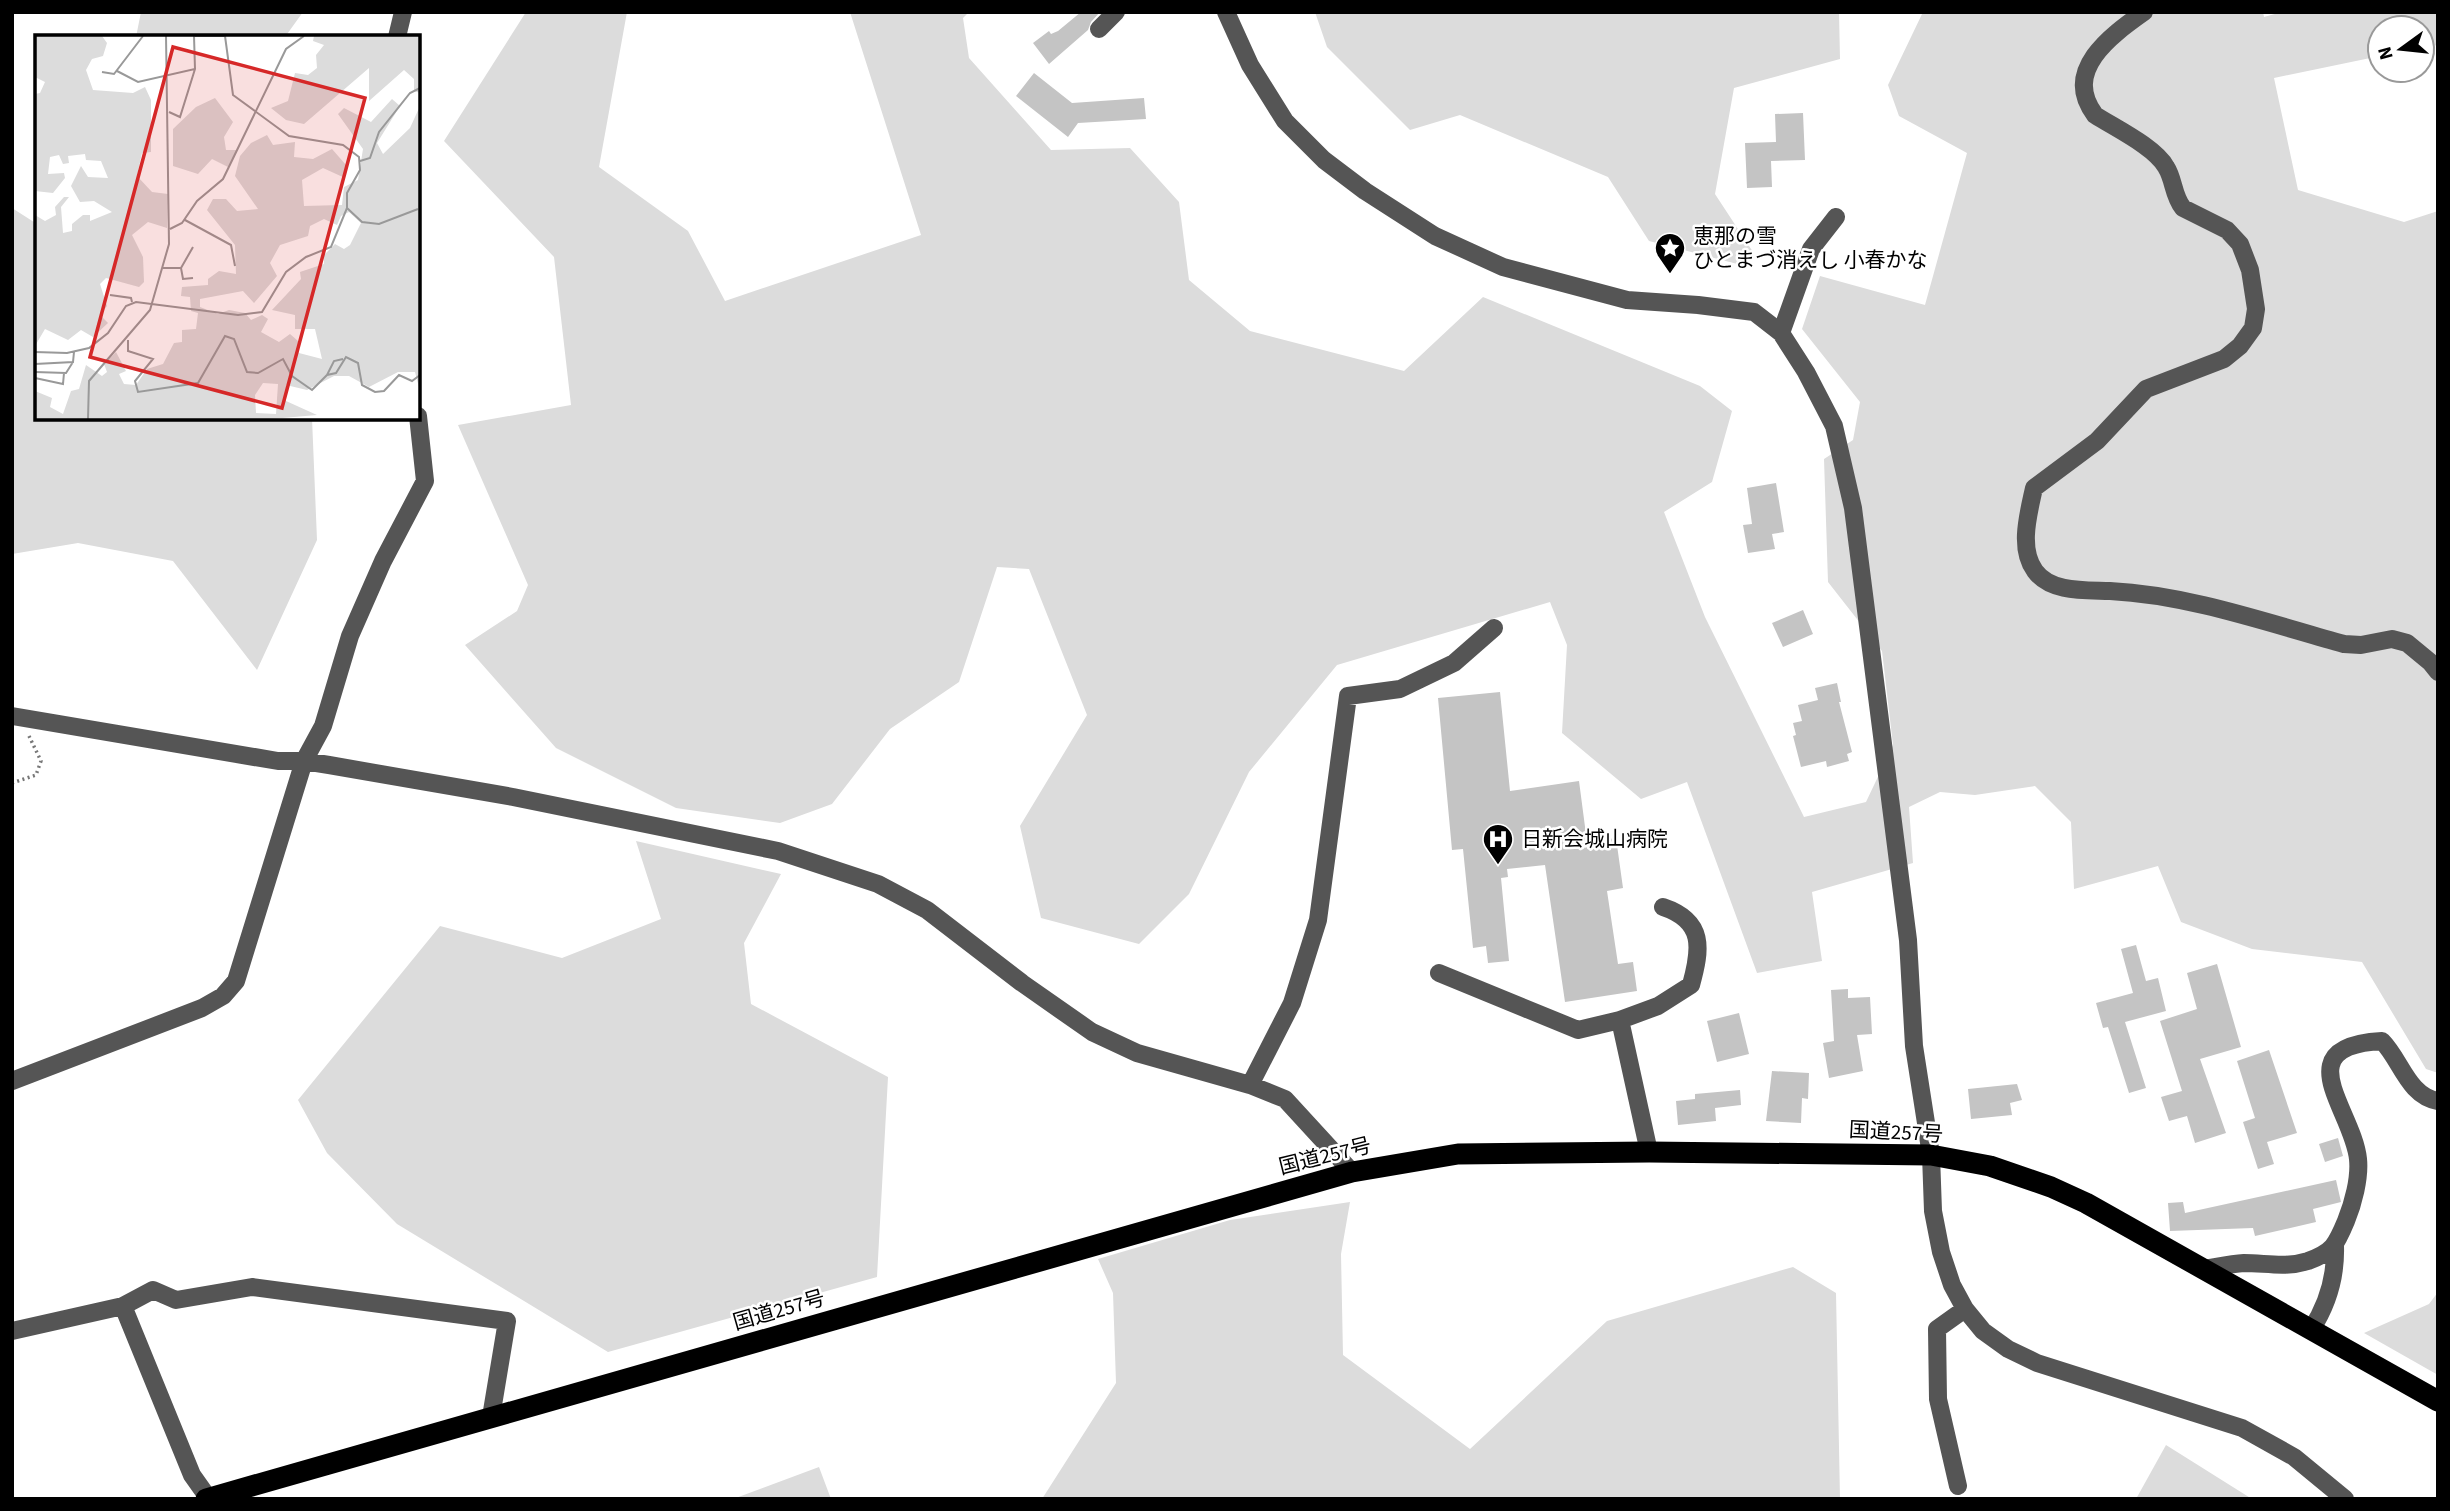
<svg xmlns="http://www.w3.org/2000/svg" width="2450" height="1511" font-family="'Source Sans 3','Noto Sans JP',sans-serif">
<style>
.green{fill:#dcdcdc}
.building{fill:#c4c4c4}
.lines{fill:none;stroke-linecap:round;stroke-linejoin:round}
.path{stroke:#777;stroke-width:3.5;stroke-dasharray:2 3.5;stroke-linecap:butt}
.minor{stroke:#555;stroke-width:18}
.highway{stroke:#000;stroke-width:21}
.labels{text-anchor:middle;stroke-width:5;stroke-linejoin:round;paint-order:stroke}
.poi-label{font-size:21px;fill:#000;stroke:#fff;text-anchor:start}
.street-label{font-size:21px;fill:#000;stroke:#fff}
.inset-road{fill:none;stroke:#999;stroke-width:2}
.view{fill:#d62828;fill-opacity:0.15;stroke:#d62828;stroke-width:3.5}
.inset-edge{fill:none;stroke:#000;stroke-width:3.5}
</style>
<rect width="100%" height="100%" fill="#fff"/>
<path class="green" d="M141 12H303L285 37H136Z
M526 12H627L599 167 688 231 725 301 921 235 850 12H969L963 18 969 58 1051 150 1130 148 1179 202 1189 280 1250 331 1404 371 1483 297 1700 386 1732 411 1712 482 1664 512 1705 617 1804 817 1866 802 1893 745 1882 651 1828 582 1824 459 1853 440 1860 402 1802 329 1820 276 1925 305 1967 153 1899 116 1888 85 1923 12H2263L2264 17 2282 12H2438V45L2422 48V28H2380V56L2274 78 2298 190 2404 222 2438 211V1073L2426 1069 2362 962 2252 949 2181 922 2158 866 2074 889 2071 822 2035 786 1975 795 1940 792 1909 807 1913 863 1812 892 1822 961 1757 973 1687 782 1641 799 1562 733 1567 645 1550 602 1337 665 1249 772 1189 894 1139 944 1041 918 1020 826 1087 715 1029 569 997 567 959 682 890 729 832 804 780 823 676 808 556 748 465 645 517 611 528 585 458 425 571 405 554 257 444 141Z
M1315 12H1839L1840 59 1734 88 1715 194 1753 252 1745 266 1649 241 1608 177 1460 115 1410 130 1327 47Z
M12 208 37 224V418H312L317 540 257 670 173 561 78 543 12 554Z
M636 841 781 874 744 943 751 1004 888 1077 877 1277 608 1352 397 1224 327 1153 298 1100 440 926 562 958 661 919Z
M1350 1202 1341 1254 1343 1355 1470 1449 1607 1321 1793 1267 1836 1293 1840 1499H1042L1116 1383 1113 1293 1098 1259 1230 1220Z
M2438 1292V1375L2364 1333 2429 1304Z
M2166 1445 2252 1499H2136Z
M819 1467 831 1499H733Z"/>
<path class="building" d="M1081 12H1100L1091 22 1088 30 1049 64 1033 43 1049 31 1051 34 1058 31Z
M1034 73 1072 103 1144 98 1146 119 1078 123 1068 137 1016 96Z
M1803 113 1805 160 1771 161 1772 187 1747 188 1745 143 1776 142 1775 114Z
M1776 483 1784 532 1772 534 1775 549 1748 553 1743 525 1752 524 1747 488Z
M1803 610 1813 634 1783 647 1772 623Z
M1837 683 1841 702H1839L1852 752 1847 754 1849 761 1827 767 1826 761 1801 767 1793 736 1796 735 1793 723 1802 721 1798 705 1818 700 1815 688Z
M1500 692 1510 791 1579 781 1587 842 1616 838 1623 888 1607 891 1618 964 1633 962 1637 991 1565 1002 1545 865 1507 869 1508 877 1501 878 1509 961 1488 963 1486 946 1473 948 1463 849 1452 850 1438 698Z
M2136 945 2146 981 2158 978 2166 1011 2125 1022 2146 1088 2129 1093 2108 1027 2103 1028 2096 1003 2133 993 2121 949Z
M2217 964 2241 1047 2200 1059 2226 1133 2195 1143 2187 1116 2169 1121 2161 1097 2182 1091 2160 1021 2197 1009 2187 973Z
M1848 989V998L1870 997 1872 1034 1857 1035 1863 1071 1829 1078 1823 1043 1834 1041 1831 990Z
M1739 1013 1749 1054 1717 1062 1707 1021Z
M2269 1050 2297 1133 2267 1142 2274 1164 2258 1169 2243 1122 2255 1118 2237 1061Z
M1772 1071 1809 1073 1808 1099 1802 1098 1801 1123 1766 1121Z
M2017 1084 2022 1100 2010 1103 2012 1115 1971 1119 1968 1089Z
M1740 1090 1741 1105 1715 1108 1716 1121 1678 1125 1676 1101 1695 1099V1094Z
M2338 1138 2343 1156 2325 1162 2319 1144Z
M2336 1180 2341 1202 2313 1209 2316 1222 2255 1236 2253 1228 2170 1231 2168 1203 2183 1202 2185 1213Z"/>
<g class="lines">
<path class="path" d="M12 783 36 775 41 761 29 736"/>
<path class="minor" d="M1226 12 1250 65 1285 121 1324 160 1365 191 1435 236 1503 267 1627 300 1698 305 1754 312 1781 333 1806 372 1834 426 1853 508 1908 940 1914 1046 1931 1155 1933 1211 1941 1252 1952 1285 1965 1309 1983 1331 2008 1349 2037 1363 2242 1428 2294 1457 2345 1499
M2144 12C2110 36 2062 71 2095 115 2115 128 2155 147 2166 167 2174 179 2173 196 2183 208L2227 230 2240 244 2250 270 2256 309 2253 328 2240 346 2224 359 2146 389 2097 441 2034 488C2029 512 2018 548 2035 571 2051 593 2086 590 2110 591 2189 595 2268 623 2344 644L2361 645 2392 639 2407 643 2430 662 2438 672
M1099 29 1116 12
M397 37 403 12
M1781 333 1811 249 1836 217
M12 716 278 761H304L329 765 513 797 778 851 878 884 927 910 1022 983 1092 1032 1137 1053 1250 1085 1285 1099 1352 1172
M1439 973 1578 1030 1620 1020 1649 1152
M1620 1020 1658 1006 1691 985C1701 949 1705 921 1663 907
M12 1081 202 1008 223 996 236 981 304 761 323 726 350 636 383 561 425 481 418 416
M1250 1085 1292 1003 1318 920 1348 696 1400 689 1454 663 1494 628
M2202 1269C2216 1267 2230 1264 2244 1263 2266 1263 2286 1268 2308 1261 2333 1252 2336 1245 2346 1221 2353 1204 2360 1178 2358 1159 2353 1110 2285 1046 2382 1041 2401 1060 2408 1096 2438 1101
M123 1306 153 1290 176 1300 252 1287 507 1321 491 1417
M2311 1330C2328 1304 2336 1278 2335 1246
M12 1331 123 1306 192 1475 209 1499
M1958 1486 1938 1399 1937 1329 1965 1309"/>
<path class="highway" d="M206 1499 1352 1172 1458 1154 1649 1152 1931 1155 1990 1166 2051 1187 2086 1203 2438 1401"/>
</g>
<defs>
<g id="sight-pin" transform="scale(1.575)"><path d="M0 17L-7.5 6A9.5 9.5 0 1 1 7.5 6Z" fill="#000" stroke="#fff"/><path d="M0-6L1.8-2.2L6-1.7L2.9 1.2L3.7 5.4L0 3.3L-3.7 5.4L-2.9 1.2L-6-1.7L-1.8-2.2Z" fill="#fff"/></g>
<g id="hospital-pin" transform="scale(1.575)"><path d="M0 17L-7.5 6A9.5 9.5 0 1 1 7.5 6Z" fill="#000" stroke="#fff"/><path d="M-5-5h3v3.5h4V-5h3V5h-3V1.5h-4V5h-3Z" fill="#fff"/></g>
</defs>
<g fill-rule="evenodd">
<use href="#sight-pin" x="1670" y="248"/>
<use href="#hospital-pin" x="1498" y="839"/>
</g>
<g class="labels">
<g class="poi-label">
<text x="1693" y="243">恵那の雪<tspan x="1693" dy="24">ひとまづ消えし 小春かな</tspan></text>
<text x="1521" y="846">日新会城山病院</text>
</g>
<g class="street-label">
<text transform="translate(1896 1132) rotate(3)" y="7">国道257号</text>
<text transform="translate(1325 1156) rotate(-14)" y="7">国道257号</text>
<text transform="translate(779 1310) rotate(-16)" y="7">国道257号</text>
</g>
</g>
<g transform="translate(35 35)">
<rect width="385" height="385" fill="#fff"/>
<path d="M0 1H67L72 8 68 21 57 24 51 35 58 55 98 58 110 52 116 65V117L107 118 102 141 117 157 133 159 132 193 113 187 97 200 108 222 109 247 104 252 71 243 65 249 72 271 65 280 73 288 58 302 46 295 33 305 10 294 0 311V180L10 186 21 180 20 172 29 162H34L26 172 28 198 37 196V189L48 180H55V186L77 177 59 166 45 167 36 151 46 131 53 142 73 143 66 126 51 125 50 119 33 121 34 128 28 129 24 120 15 122 13 139 29 138 30 143 18 158 0 156V59L5 58 10 47 0 42ZM279 1H385V58L379 56V44L369 35 334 66V33L269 89 251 85 236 73 253 66 260 38 273 40 282 33 281 20 289 10 278 6ZM180 63 198 87 189 102 191 115H202L193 132 177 124 163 139 138 131V94L161 72ZM357 64 365 71 342 108 348 119 375 93 385 71V356L380 337H363L334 352 314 341H299L272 355 251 350V366L282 380 236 384H0V356L17 363 15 372 28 379 36 356 44 354 51 330 67 341 72 337 69 329 81 317 91 336 84 339 89 349 101 350 112 334 128 329 139 308 147 307V295L161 294 163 278 156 276 155 262 146 261 147 252 173 250V244L184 236 201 239 200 210 172 175 178 164H191L202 176 223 174 200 141 205 121 216 108 232 100 238 110 260 107 259 122 278 124 297 114 311 130 310 143 288 133 267 145 269 171 307 170 309 152 323 145 328 114 303 79 309 73 336 87ZM314 177 326 188 315 210 309 214 300 209 289 220V229L265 237 266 244 237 275 260 280V294H280L287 324 264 318 263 306 255 299 244 307 226 297 233 284 227 280 216 285 210 278 194 275 183 279 165 272V264L208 256 219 268 242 241 235 228 245 210 273 201 275 191 289 184 302 190 306 181ZM228 348 243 349 241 379 221 378 220 360Z" fill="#dcdcdc" fill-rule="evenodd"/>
<path class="inset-road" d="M160 1H190M82 36 103 47 160 34 159 1M67 37 79 39 108 1M134 77 145 82 160 34M325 126 335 123 344 97 375 58 385 53M312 173 327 187 344 189 383 174M150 185 196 210 200 231M135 194 147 188 162 166 188 144 251 14 269 1M128 233H146L158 212M146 233 148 244 158 243M75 260 96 263 97 267M93 305V316L118 324 100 346 103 357 163 348 190 301 199 304 212 337 223 338 248 324 257 341 277 355 292 340 301 338 311 322 323 328 327 350 340 357 349 356 364 340 377 346 385 340M0 317 32 318 54 313 73 298 91 271 101 267 203 280 227 277 251 237 271 222 296 212 312 173V158L325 135 324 122 308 110 254 101 198 60 190 1M0 329 38 327 39 317M0 337 31 338 38 327M292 340 299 326 308 324M0 343 28 349 29 338M53 384 54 346 115 275 134 209 131 1"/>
<path class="view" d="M138 12 330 63 247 373 55 322Z"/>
<rect width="385" height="385" class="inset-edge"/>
</g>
<rect width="2450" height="1511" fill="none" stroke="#000000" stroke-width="28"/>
<g transform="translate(2401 49) rotate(255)"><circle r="33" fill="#ffffff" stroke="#999999" stroke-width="2"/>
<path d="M0-5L12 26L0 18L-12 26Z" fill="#000000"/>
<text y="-10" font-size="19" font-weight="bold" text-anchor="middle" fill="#000000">N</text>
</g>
</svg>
